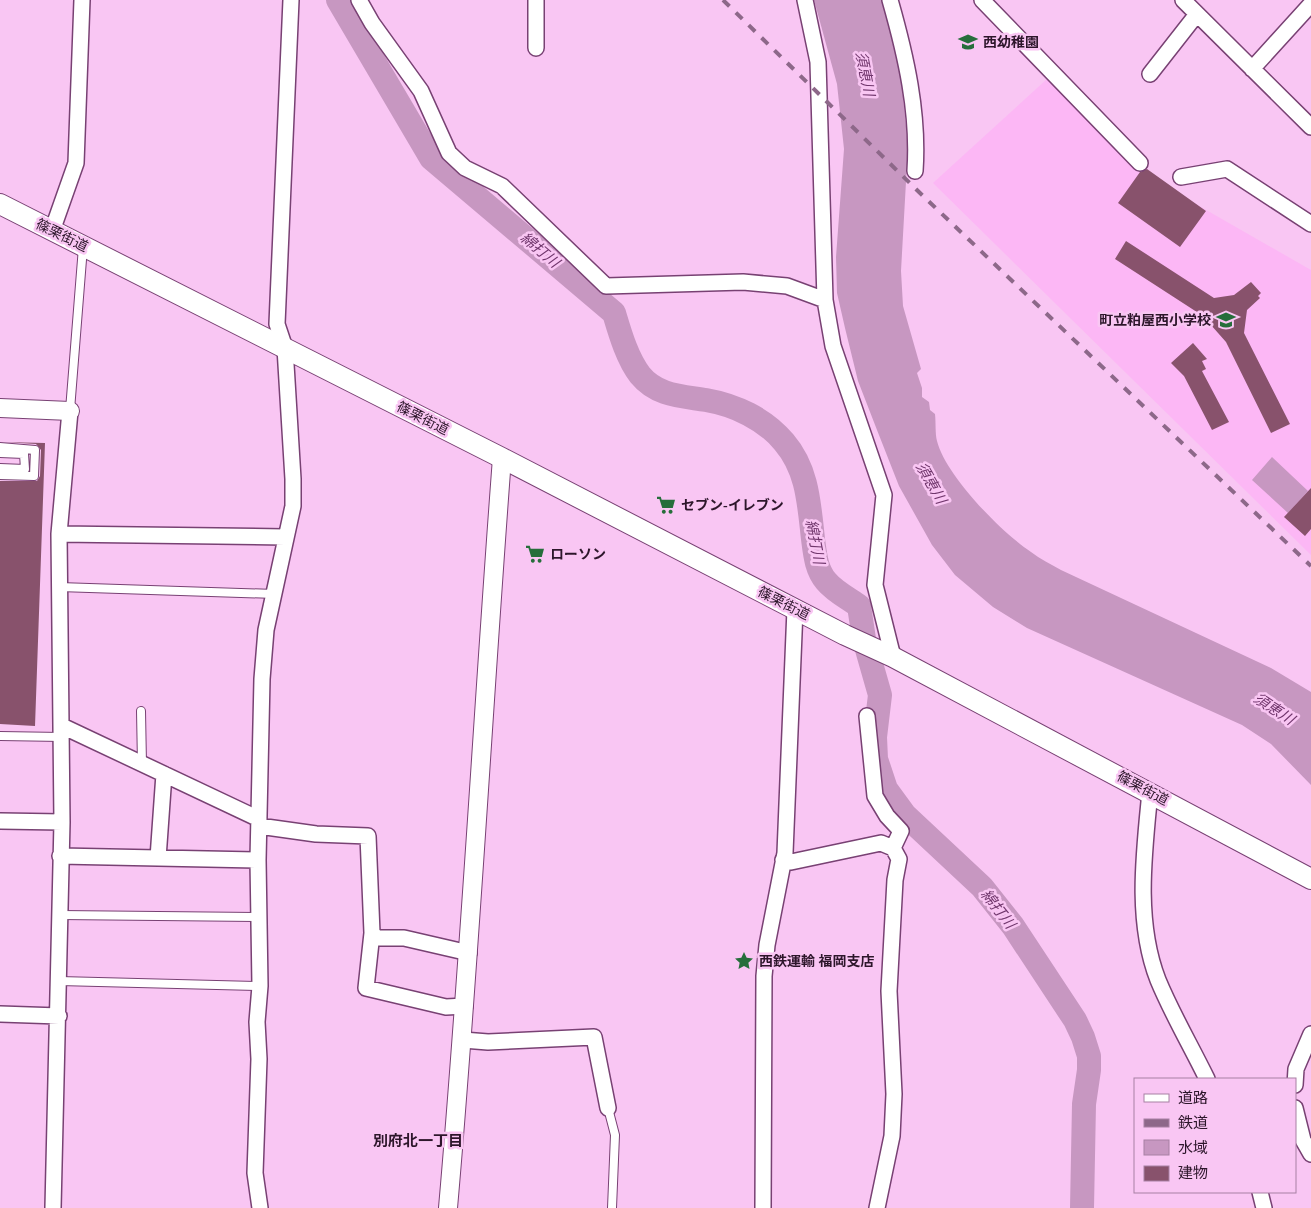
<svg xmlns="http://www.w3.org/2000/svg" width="1311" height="1208" font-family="'Times New Roman','Noto Sans JP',serif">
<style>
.built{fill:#fcb7f5}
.water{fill:#c797c1}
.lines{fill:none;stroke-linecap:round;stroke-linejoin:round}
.river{stroke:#c797c1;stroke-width:24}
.building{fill:#88526c}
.service-casing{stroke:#784173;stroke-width:10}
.minor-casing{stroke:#784173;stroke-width:18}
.tertiary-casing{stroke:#784173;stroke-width:20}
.secondary-casing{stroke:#784173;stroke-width:22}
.service{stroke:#fff;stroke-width:8}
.minor{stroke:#fff;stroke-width:15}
.tertiary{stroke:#fff;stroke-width:18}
.secondary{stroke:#fff;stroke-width:20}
.rail{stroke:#8d6889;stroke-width:4;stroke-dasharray:9 9;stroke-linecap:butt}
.labels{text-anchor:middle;stroke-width:5;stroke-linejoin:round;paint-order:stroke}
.poi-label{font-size:14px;font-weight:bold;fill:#2d162b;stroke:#f9c6f3;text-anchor:start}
.street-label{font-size:14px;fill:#2d162b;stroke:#f9c6f3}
.water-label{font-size:15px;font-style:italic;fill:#70366c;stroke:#f9c6f3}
.neighbourhood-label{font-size:15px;font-weight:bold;fill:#2d162b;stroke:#f9c6f3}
</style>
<rect width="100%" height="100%" fill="#f9c6f3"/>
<path class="built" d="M1047 79 1133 168 1311 270V555L933 183Z"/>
<path class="water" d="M814 0H882L901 77 908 146 901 271 903 306 921 369 917 373 922 388V397L929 402 930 410 935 414C936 423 935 433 937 441 946 476 1001 532 1031 552 1040 559 1051 564 1061 570L1271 668 1311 692V785L1271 744 1242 725 1027 628 993 607 955 575 932 545 899 486 877 430 858 381 845 328 837 293 836 257 844 149 837 84Z
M1272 457 1308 491 1288 513 1252 480Z"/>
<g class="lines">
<path class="river" d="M338 0 431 158 614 313C620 333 627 358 640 375 657 396 682 396 706 400 735 405 765 419 784 442 808 470 809 504 813 539 815 554 816 569 826 581 834 591 849 599 859 606L864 639 880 695 875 737 876 759 886 789 905 815 982 887 1013 926 1075 1020 1083 1037 1089 1056V1070L1084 1104 1082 1208"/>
</g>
<path class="building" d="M1147 169 1206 211 1180 247 1118 203 1140 172Z
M1126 241 1214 298 1234 295 1251 282 1261 293 1258 296 1260 298 1247 310 1244 333 1290 424 1271 433 1226 342 1203 316 1115 259Z
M1193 343 1207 359 1202 361 1206 369 1202 371 1229 422 1212 430 1184 376 1171 363Z
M3 442 45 443 35 726 0 724V481H37L40 476 41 450 36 444Z
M1311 488V529L1305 536 1284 517Z"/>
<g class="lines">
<g class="service-casing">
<path id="service" d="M70 410 83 247
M0 447 35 450 34 476 0 475
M0 453 24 454 25 469 0 468
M59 587 275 594
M141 711 142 764
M0 736 62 737
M60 915 260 917
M59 981 260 986
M608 1108 615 1135 612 1208"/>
</g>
<g class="minor-casing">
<path id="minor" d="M359 0 372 23 421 91 449 153 465 168 502 186 606 286 743 282 787 286 825 300
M536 0V48
M805 0 818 62 825 300 833 346 884 495 875 585 893 657
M890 0C906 56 919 113 915 171
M982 0 1140 163
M1183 0 1311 127
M1252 69 1311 4
M1150 74 1197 14
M1181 177 1227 169 1311 224
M52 231 76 163 82 0
M59 534 285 537
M867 716 875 796 887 816 901 831 893 848
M62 726 259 819
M1150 792C1144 853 1135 921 1158 980 1172 1014 1191 1046 1207 1079
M0 821 62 822
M259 826 316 834 368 836 372 933 377 938H404L469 953
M60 856 258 860
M158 858 164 774
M783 860 791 862 881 843 893 848 899 859 895 880 889 991 894 1094 892 1136 877 1208
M372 933 366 988 446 1007 465 1006
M0 1014 59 1016
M463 1040 488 1042 594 1037 608 1108
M1295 1085 1296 1069 1311 1034
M1295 1108 1303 1140 1311 1154
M1260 1192 1264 1208
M53 1208 62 822 59 534 70 411
M260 1208 255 1173 259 1059 257 1022 260 986 258 860 262 679 266 630 293 506V479L285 348 277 324 291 0
M763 1208 764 976 767 945 785 853 795 609"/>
</g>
<g class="tertiary-casing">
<path id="tertiary" d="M0 408 70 411
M448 1208C470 958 483 708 502 458"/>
</g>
<g class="secondary-casing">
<path id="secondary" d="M0 204 502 458 845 635 893 657 1311 879"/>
</g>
<use href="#service" class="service"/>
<use href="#minor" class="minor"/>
<use href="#tertiary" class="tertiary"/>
<use href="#secondary" class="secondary"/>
<path class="rail" d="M723 0 920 193 1311 566"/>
</g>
<defs>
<g id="school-bare" transform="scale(1.5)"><path d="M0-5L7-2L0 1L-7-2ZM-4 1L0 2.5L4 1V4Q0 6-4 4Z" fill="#266e3b" stroke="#f9c6f3" stroke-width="2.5" paint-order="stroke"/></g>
<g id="supermarket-bare" transform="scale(1.5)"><path d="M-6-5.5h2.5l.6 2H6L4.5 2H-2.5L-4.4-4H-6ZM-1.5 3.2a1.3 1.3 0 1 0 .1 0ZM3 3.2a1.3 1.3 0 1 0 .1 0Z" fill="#266e3b" stroke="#f9c6f3" stroke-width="2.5" paint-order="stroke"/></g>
<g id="sight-bare" transform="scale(1.5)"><path d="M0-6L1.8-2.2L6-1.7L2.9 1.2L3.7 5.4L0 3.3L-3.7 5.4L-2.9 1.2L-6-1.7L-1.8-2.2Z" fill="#266e3b" stroke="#f9c6f3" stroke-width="2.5" paint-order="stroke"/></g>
</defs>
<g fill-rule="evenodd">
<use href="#school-bare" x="968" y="42"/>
<use href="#school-bare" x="1226" y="320"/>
<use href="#supermarket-bare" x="666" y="505"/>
<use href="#supermarket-bare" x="535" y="554"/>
<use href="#sight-bare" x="744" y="961"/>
</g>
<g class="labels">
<g class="poi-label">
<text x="983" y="47">西幼稚園</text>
<text x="1211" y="325" text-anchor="end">町立粕屋西小学校</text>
<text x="681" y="510">セブン-イレブン</text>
<text x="550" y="559">ローソン</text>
<text x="759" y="966">西鉄運輸 福岡支店</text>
</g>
<g class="street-label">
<text transform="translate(62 235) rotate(26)" y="5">篠栗街道</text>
<text transform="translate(423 418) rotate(27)" y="5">篠栗街道</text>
<text transform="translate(784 603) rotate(27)" y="5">篠栗街道</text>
<text transform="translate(1143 788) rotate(28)" y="5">篠栗街道</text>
</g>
<g class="water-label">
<text transform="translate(865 74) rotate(79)" y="5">須恵川</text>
<text transform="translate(540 250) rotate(40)" y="5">綿打川</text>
<text transform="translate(931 483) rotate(60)" y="5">須恵川</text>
<text transform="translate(815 542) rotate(79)" y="5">綿打川</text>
<text transform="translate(1274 709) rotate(33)" y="5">須恵川</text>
<text transform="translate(998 909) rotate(52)" y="5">綿打川</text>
</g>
<g class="neighbourhood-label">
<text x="418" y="1146">別府北一丁目</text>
</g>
</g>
<rect x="1134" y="1078" width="162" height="115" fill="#f9c6f3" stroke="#a780a3"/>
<rect x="1144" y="1094" width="25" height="8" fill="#ffffff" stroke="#a780a3"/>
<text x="1178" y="1103" font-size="15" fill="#2d162b">道路</text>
<rect x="1144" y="1119" width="25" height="8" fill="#8d6889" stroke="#a780a3"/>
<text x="1178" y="1128" font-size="15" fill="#2d162b">鉄道</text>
<rect x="1144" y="1140" width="25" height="15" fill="#c797c1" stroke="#a780a3"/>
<text x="1178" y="1153" font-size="15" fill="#2d162b">水域</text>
<rect x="1144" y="1166" width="25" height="15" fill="#88526c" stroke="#a780a3"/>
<text x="1178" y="1178" font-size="15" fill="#2d162b">建物</text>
</svg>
